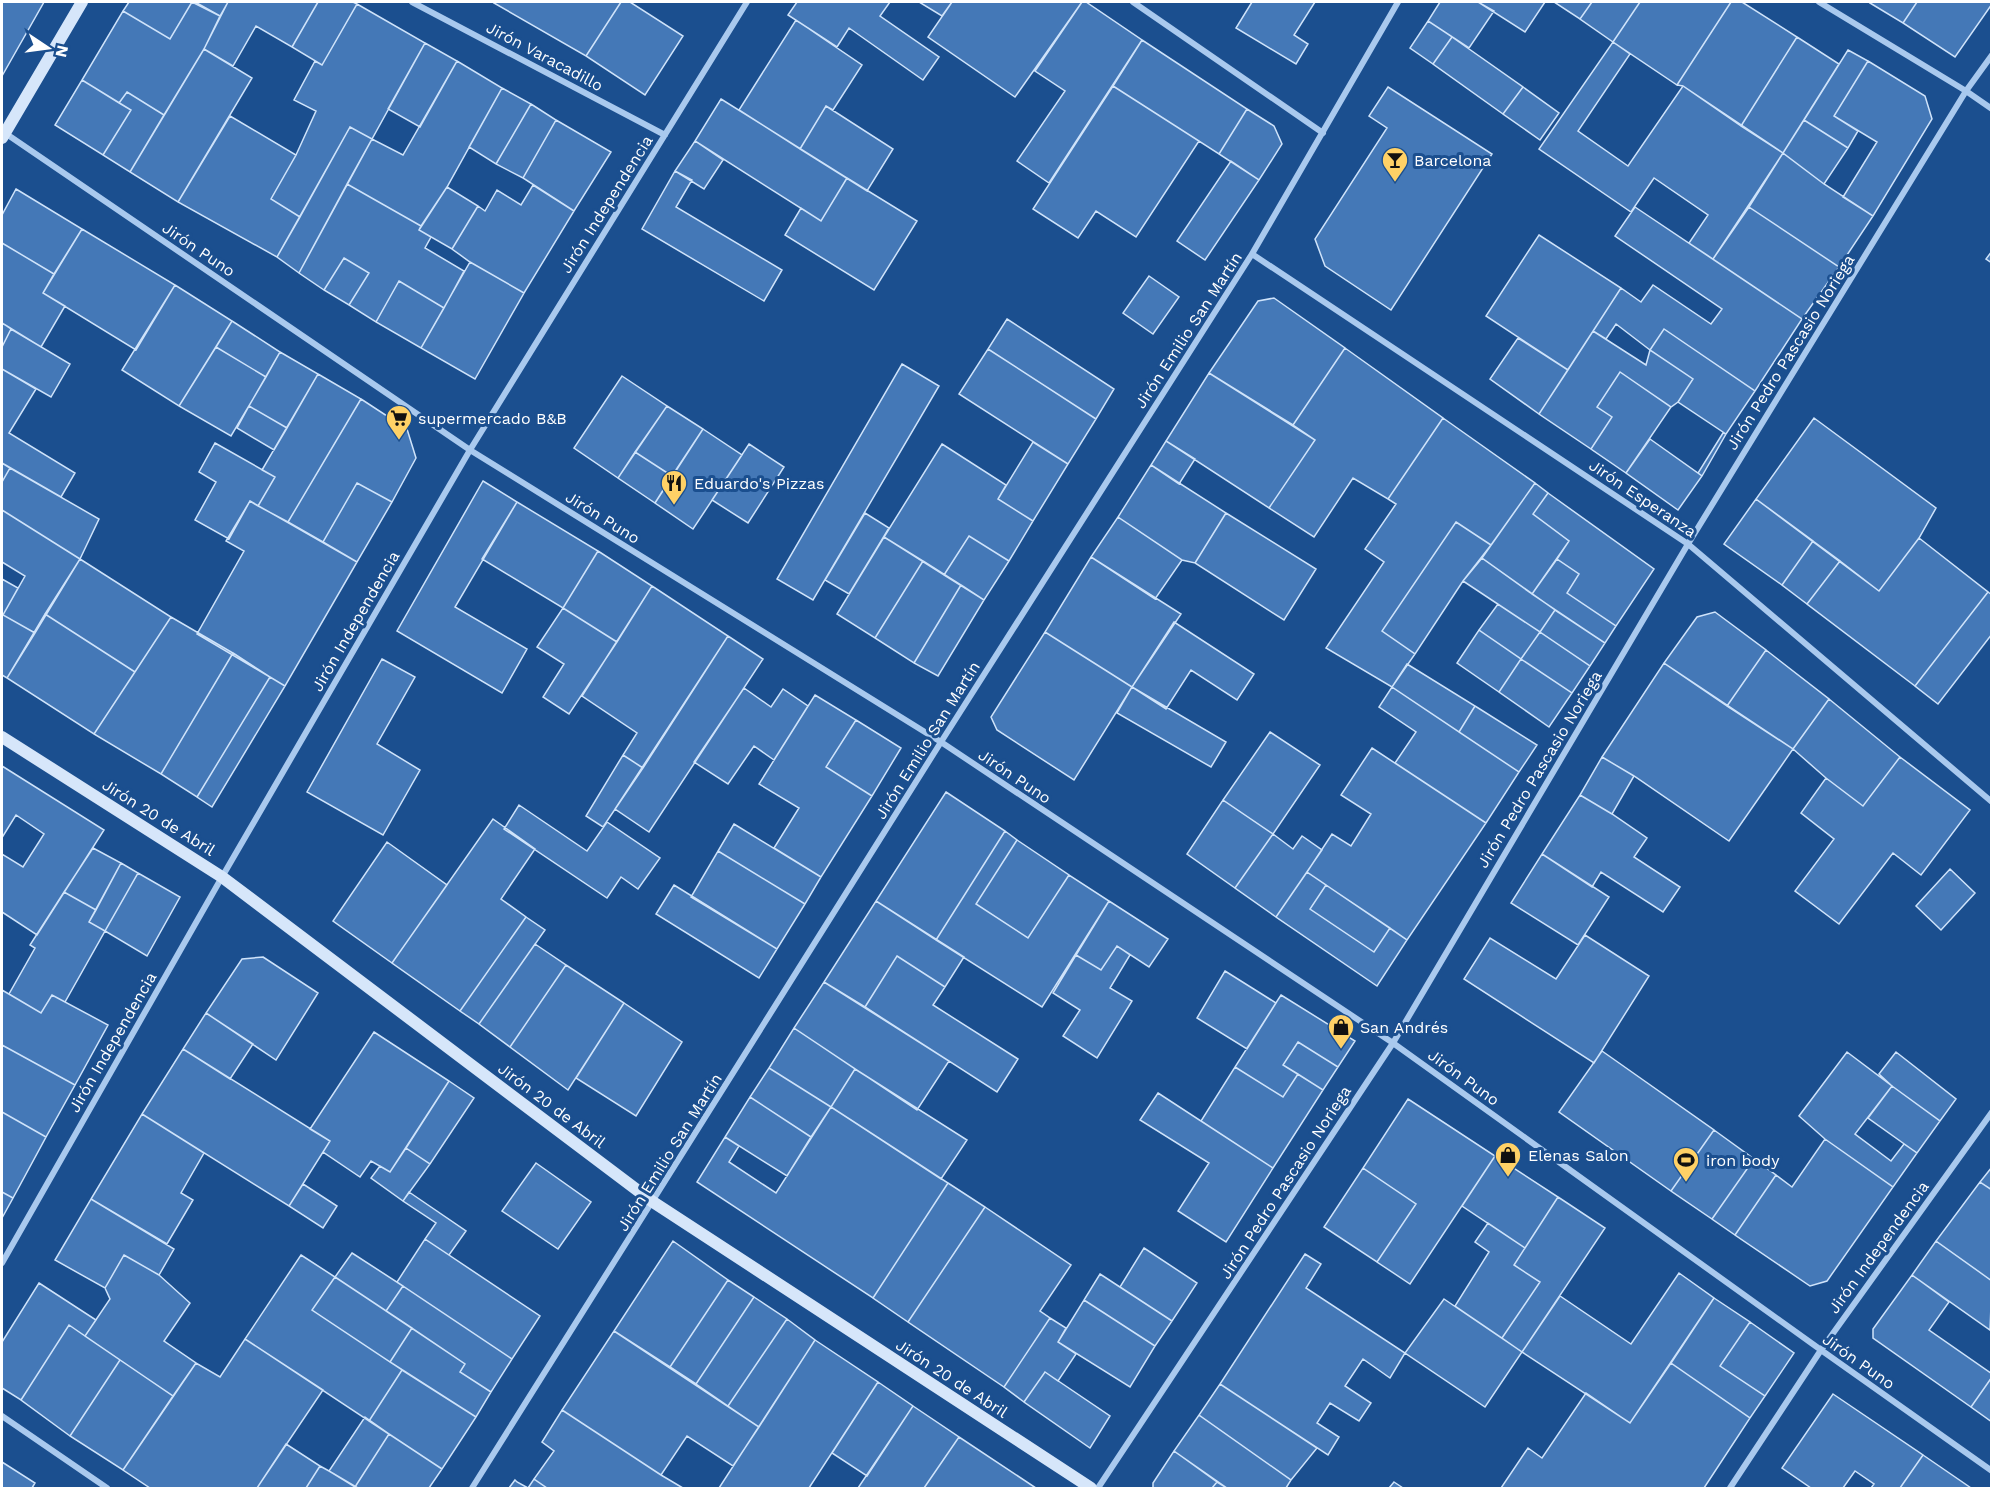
<svg xmlns="http://www.w3.org/2000/svg" width="1993" height="1490" font-family="'Work Sans',sans-serif">
<style>
.building{fill:#4478b7;stroke:#cfe3fa;stroke-width:1.5}
.lines{fill:none;stroke-linecap:round;stroke-linejoin:round}
.street{stroke:#a9c9ee;stroke-width:6}
.secondary{stroke:#d6e6fa;stroke-width:12}
.labels{text-anchor:middle;stroke-width:6;stroke-linejoin:round;paint-order:stroke}
.street-label{font-size:16px;fill:#fff;stroke:#1b4f8f}
.poi-label{font-size:16px;fill:#fff;stroke:#1b4f8f;text-anchor:start}
</style>
<rect width="100%" height="100%" fill="#1b4f8f"/>
<path class="building" d="M2 2H44L2 76Z
M129 2H192L170 39 123 11Z
M192 2 220 16 204 49 164 115 127 92 119 103 82 80 123 11 170 39Z
M195 2H228L220 16Z
M228 2H318L292 47 256 26 233 66 204 49Z
M318 2H353L357 4 322 65 292 47Z
M495 2H621L586 56 494 3Z
M621 2H630L683 36 645 95 586 56Z
M797 2H890L880 16 939 57 923 80 849 28 837 47 788 15Z
M919 2H952L942 16Z
M952 2H1082L1015 97 928 37Z
M1082 2H1086L1142 40 1049 183 1017 161 1065 91 1035 71Z
M1252 2H1315L1294 35 1308 44 1296 64 1236 28Z
M1440 2H1478L1494 11 1469 48 1428 21Z
M1478 2H1545L1525 32Z
M1554 2H1592L1580 19Z
M1592 2H1640L1613 42 1580 19Z
M1640 2H1731L1677 85 1613 42Z
M1731 2H1742L1797 37 1741 126 1683 86 1677 85Z
M1871 2H1917L1903 23 1870 3Z
M1917 2H1992V4L1955 57 1903 23Z
M357 4 425 43 372 139 350 127 300 217 271 199 296 155 316 111 294 100 315 61 322 65Z
M796 20 862 65 833 110 826 106 800 149 739 110Z
M1428 21 1452 37 1433 64 1410 48Z
M1452 37 1523 87 1503 114 1433 64Z
M1797 37 1839 64 1783 153 1741 126Z
M1142 40 1247 109 1219 154 1113 86Z
M1613 42 1630 54 1578 131 1628 166 1683 86 1783 153 1713 259 1689 243 1708 215 1654 178 1631 212 1539 149Z
M425 43 457 61 420 127 388 109Z
M204 49 252 78 178 202 130 172Z
M1848 50 1868 61 1834 116 1858 131 1848 148 1804 120Z
M457 61 502 88 447 187 421 226 347 184 372 139 403 155Z
M1868 61 1925 96 1932 119 1873 216 1843 197 1877 142 1834 116Z
M82 80 131 110 103 155 55 125Z
M1113 86 1199 141 1136 237 1096 211 1078 238 1033 209Z
M1388 87 1492 154 1391 310 1325 266 1315 239 1387 128 1369 116Z
M1523 87 1559 113 1540 140 1503 114Z
M502 88 531 104 496 164 469 147Z
M127 92 164 115 130 172 103 155 131 110 119 103Z
M721 99 847 178 821 221 695 141Z
M531 104 556 120 523 178 496 164Z
M826 106 893 149 867 191 800 149Z
M1247 109 1274 126 1282 144 1259 180 1219 154Z
M230 116 296 155 271 199 300 217 277 257 178 202Z
M556 120 611 152 574 211 523 178Z
M1804 120 1848 148 1824 184 1783 153Z
M350 127 372 139 299 273 277 257Z
M695 141 723 160 704 189 675 171Z
M1783 153 1824 184 1873 216 1839 267 1749 207Z
M1231 161 1259 180 1205 260 1177 241Z
M675 171 692 180 676 207 782 270 764 301 642 229Z
M847 178 917 221 874 290 785 235 801 208 821 221Z
M347 184 421 226 419 230 431 237 425 248 464 271 444 308 399 281 376 322 349 305 369 273 344 258 324 290 299 273Z
M533 185 574 211 524 293 470 262 452 249 478 206 485 211 497 190 521 205Z
M447 187 478 206 452 249 419 230Z
M16 189 82 229 54 274 2 243V215Z
M1635 207 1802 319 1755 391 1664 329 1650 350 1616 324 1606 339 1593 331 1621 288 1641 302 1653 285 1711 324 1722 309 1615 236Z
M1749 207 1839 267 1802 319 1713 259Z
M82 229 175 285 136 350 43 293Z
M1539 235 1621 288 1568 370 1486 316Z
M2 243 54 274 43 293 65 306 41 347 2 323Z
M1992 251V263L1986 259Z
M344 258 369 273 349 305 324 290Z
M470 262 524 293 475 379 421 348Z
M1149 276 1179 297 1153 334 1123 313Z
M399 281 444 308 421 348 376 322Z
M175 285 232 321 179 406 122 370Z
M1274 298 1345 348 1293 425 1209 373 1258 301Z
M1007 319 1114 389 1096 419 988 349Z
M232 321 280 352 266 377 216 347Z
M2 323 11 329 2 347Z
M11 329 70 364 51 397 2 369V347Z
M1664 329 1755 391 1726 434 1678 402 1693 379 1650 350Z
M1593 331 1646 365 1650 350 1693 379 1678 402 1671 407 1620 372 1597 407 1612 417 1591 449 1539 414Z
M1518 338 1568 370 1539 414 1490 379Z
M216 347 266 377 231 436 179 406Z
M1345 348 1443 418 1388 499 1353 478 1314 537 1269 508 1315 440 1293 425Z
M988 349 1096 419 1068 464 959 394Z
M280 352 318 374 287 428 249 406Z
M902 364 939 386 813 600 777 579Z
M2 369 36 389 9 433 75 473 61 497 2 463Z
M1620 372 1671 407 1626 473 1591 449 1612 417 1597 407Z
M1209 373 1315 440 1269 508 1166 441Z
M318 374 361 399 288 522 258 506 275 477 262 470Z
M622 376 667 406 618 478 574 448Z
M361 399 407 429 416 458 392 502 357 483 323 542 288 522Z
M249 406 287 428 274 450 237 428Z
M667 406 703 429 672 476 635 452Z
M1443 418 1535 483 1491 545 1456 522 1382 631 1415 654 1392 687 1326 648 1384 562 1365 549 1396 504 1388 499Z
M1814 418 1936 508 1919 538 1879 591 1756 499Z
M703 429 742 455 693 529 655 503Z
M1723 433 1726 434 1702 476 1698 473Z
M1650 439 1702 476 1678 510 1626 473Z
M1166 441 1195 459 1179 484 1151 465Z
M1033 442 1068 464 1033 521 998 499Z
M215 443 275 477 258 506 250 501 229 539 195 520 216 482 199 472Z
M749 444 784 467 748 523 712 500Z
M942 444 1006 485 998 499 1033 521 1009 561 969 536 944 575 884 537Z
M635 452 672 476 655 503 618 478Z
M2 463 10 468 2 482Z
M1151 465 1226 513 1195 563 1182 560 1118 517Z
M10 468 99 519 80 559 2 510V482Z
M483 481 517 502 455 607 527 649 502 693 397 631Z
M357 483 392 502 357 562 323 542Z
M1535 483 1548 493 1533 514 1569 541 1532 594 1482 558Z
M1548 493 1654 569 1616 626 1567 593 1579 574 1557 559 1569 541 1533 514Z
M1756 499 1813 541 1782 585 1724 544Z
M250 501 357 562 285 686 197 634 244 551 226 541Z
M517 502 598 551 563 608 482 559Z
M2 510 80 559 35 633 3 615 25 576 2 562Z
M865 513 889 528 849 594 825 580Z
M1226 513 1316 569 1284 620 1195 563Z
M1118 517 1182 560 1155 599 1091 557Z
M1456 522 1491 545 1463 581 1415 654 1382 631Z
M969 536 1009 561 984 600 944 575Z
M884 537 923 561 875 638 837 614Z
M1919 538 1988 592 1915 686 1807 604 1840 561 1879 591Z
M1813 541 1840 561 1807 604 1782 585Z
M598 551 652 586 617 642 563 608Z
M1091 557 1181 614 1132 687 1045 632Z
M1482 558 1555 610 1540 632 1463 581Z
M80 559 171 617 135 672 45 614Z
M1557 559 1579 574 1567 593 1616 626 1605 643 1532 594Z
M923 561 961 585 914 663 875 638Z
M2 579 18 588 3 615 35 633 7 678 2 675Z
M961 585 984 600 938 676 914 663Z
M652 586 728 636 643 768 623 755 637 733 582 696Z
M1988 592 1992 595V634L1938 704 1915 686Z
M1498 604 1540 632 1521 659 1479 630Z
M563 608 617 642 569 714 543 697 564 664 537 647Z
M1555 610 1605 643 1590 666 1540 632Z
M1715 612 1766 650 1727 706 1664 663 1697 617Z
M45 614 135 672 94 734 7 678Z
M171 617 233 653 161 774 94 734Z
M1174 622 1254 674 1237 700 1191 670 1166 709 1132 687Z
M1479 630 1521 659 1499 692 1457 663Z
M1045 632 1132 687 1074 780 997 730 991 717Z
M1540 632 1590 666 1572 693 1521 659Z
M728 636 763 659 649 832 615 809Z
M1766 650 1829 699 1793 749 1727 706Z
M233 653 270 677 197 797 161 774Z
M382 659 415 677 377 744 420 770 383 835 307 792Z
M1521 659 1572 693 1549 727 1499 692Z
M1664 663 1793 749 1729 841 1634 776 1602 757Z
M1407 664 1475 706 1459 732 1392 687Z
M270 677 285 686 212 807 197 797Z
M1132 687 1226 742 1211 767 1117 713Z
M1392 687 1519 772 1486 823 1395 763 1416 732 1379 707Z
M744 688 771 707 783 689 808 706 774 760 754 746 728 784 694 762Z
M815 695 856 720 826 767 872 796 821 877 774 848 799 808 759 784Z
M1829 699 1900 757 1863 806 1826 778 1793 749Z
M1475 706 1537 745 1519 772 1459 732Z
M856 720 901 748 872 796 826 767Z
M1270 732 1320 765 1273 834 1223 800Z
M1372 748 1486 823 1407 940 1307 872 1332 834 1351 846 1371 814 1341 795Z
M623 755 643 768 603 827 586 816Z
M1602 757 1634 776 1612 814 1580 795Z
M1900 757 1970 810 1921 875 1893 853 1839 924 1795 891 1834 839 1801 813 1826 778 1863 806Z
M2 766 104 830 37 935 2 912V854L23 867 44 834 16 815 3 836 2 835Z
M946 792 1005 831 936 940 876 901Z
M1580 795 1612 814 1647 838 1634 857 1680 887 1663 912 1601 872 1592 887 1542 854Z
M1223 800 1273 834 1235 888 1187 854Z
M519 805 587 851 607 822 660 858 638 889 621 877 607 898 504 829Z
M493 819 535 849 501 899 526 917 460 1011 392 963Z
M734 824 821 877 805 904 718 851Z
M1005 831 1017 840 976 904 1028 938 1069 875 1109 901 1042 1007 936 940Z
M1273 834 1293 849 1302 836 1322 850 1276 917 1235 888Z
M1017 840 1069 875 1028 938 976 904Z
M387 842 447 885 392 963 333 921Z
M93 848 121 863 96 910 64 892Z
M718 851 805 904 777 949 691 897Z
M1542 854 1609 897 1578 945 1511 903Z
M121 863 138 873 105 931 89 922Z
M1950 869 1975 893 1941 930 1916 906Z
M1307 872 1326 885 1310 909 1374 952 1390 928 1407 940 1377 986 1276 917Z
M138 873 180 897 147 956 105 931Z
M674 885 777 949 759 978 656 914Z
M1326 885 1390 928 1374 952 1310 909Z
M64 892 96 910 89 922 105 931 65 1002 52 995 41 1013 9 994 35 948 30 945Z
M876 901 964 957 945 987 897 956 865 1007 824 982Z
M1109 901 1168 939 1149 967 1117 946 1101 970 1076 955Z
M526 917 545 930 479 1024 460 1011Z
M1585 935 1649 976 1594 1063 1464 979 1490 938 1556 979Z
M535 944 566 965 510 1047 479 1024Z
M1117 946 1130 955 1110 988 1132 1001 1097 1058 1063 1036 1080 1010 1053 993 1076 955 1101 970Z
M897 956 945 987 933 1005 1018 1059 997 1092 865 1007Z
M263 957 318 993 276 1060 206 1013 242 959Z
M566 965 624 1003 568 1090 510 1047Z
M1225 971 1276 1003 1247 1049 1197 1018Z
M824 982 949 1061 917 1110 794 1028Z
M2 990 41 1013 52 995 108 1025 75 1085 2 1045Z
M1281 995 1355 1041 1338 1067 1298 1042 1283 1065 1298 1074 1283 1097 1235 1067Z
M624 1003 682 1042 636 1116 576 1078Z
M206 1013 253 1044 230 1079 183 1049Z
M794 1028 855 1069 831 1107 769 1068Z
M374 1032 449 1081 390 1172 371 1161 360 1177 323 1152 330 1141 310 1129Z
M1298 1042 1338 1067 1323 1090 1283 1065Z
M2 1045 75 1085 46 1137 2 1112Z
M183 1049 330 1141 289 1206 142 1114Z
M1602 1051 1714 1130 1671 1191 1559 1112Z
M1847 1052 1892 1086 1855 1134 1891 1161 1904 1144 1917 1153 1893 1187 1825 1139 1799 1116Z
M1896 1052 1956 1099 1940 1121 1892 1086 1879 1074Z
M1235 1067 1283 1097 1298 1074 1323 1090 1273 1168 1201 1121Z
M769 1068 831 1107 811 1137 750 1097Z
M855 1069 967 1140 941 1179 831 1107Z
M449 1081 474 1098 430 1164 406 1148Z
M1892 1086 1940 1121 1917 1153 1868 1118Z
M1158 1093 1273 1168 1226 1242 1178 1211 1209 1163 1140 1120Z
M750 1097 811 1137 787 1176 725 1137Z
M1408 1099 1495 1156 1410 1284 1377 1262 1416 1204 1363 1168Z
M831 1107 948 1183 873 1298 697 1182 725 1137 739 1146 729 1162 776 1193Z
M2 1112 46 1137 13 1198 2 1192Z
M142 1114 204 1153 181 1193 193 1200 167 1244 91 1199Z
M1714 1130 1754 1159 1712 1219 1671 1191Z
M1825 1139 1893 1187 1827 1281 1810 1286 1735 1235 1776 1175 1792 1187Z
M406 1148 430 1164 403 1201 371 1178 380 1166 390 1172Z
M1495 1156 1558 1197 1525 1248 1462 1206Z
M1754 1159 1776 1175 1735 1235 1712 1219Z
M536 1163 591 1202 558 1249 502 1211Z
M1992 1167V1190L1980 1182Z
M1363 1168 1416 1204 1377 1262 1324 1227Z
M1980 1182 1992 1190V1281L1936 1241Z
M948 1183 985 1207 908 1322 873 1298Z
M303 1184 337 1206 323 1228 289 1206Z
M2 1192 13 1198 2 1218Z
M409 1192 466 1231 449 1255 425 1239 436 1223 403 1201Z
M1558 1197 1605 1228 1522 1352 1502 1338 1540 1282 1514 1265Z
M91 1199 174 1249 159 1275 124 1255 105 1288 55 1260Z
M985 1207 1071 1265 1040 1311 1050 1318 1004 1387 908 1322Z
M1488 1223 1525 1248 1514 1265 1540 1282 1502 1338 1455 1306 1489 1252 1475 1242Z
M425 1239 540 1316 512 1359 397 1282Z
M673 1241 728 1280 670 1367 614 1331Z
M1936 1241 1992 1281 1990 1330 1912 1275Z
M1144 1248 1197 1283 1172 1321 1120 1287Z
M352 1253 403 1286 386 1311 335 1277Z
M1305 1254 1321 1264 1306 1288 1405 1353 1390 1378 1363 1359 1345 1386 1371 1403 1359 1421 1330 1403 1317 1423 1339 1437 1328 1455 1220 1384Z
M124 1255 159 1275 190 1303 164 1341 196 1363 173 1396 85 1336 110 1299 105 1288Z
M301 1255 335 1277 312 1310 402 1370 369 1421 245 1339Z
M1679 1273 1714 1298 1630 1423 1522 1352 1560 1296 1631 1344Z
M1100 1274 1172 1321 1155 1346 1084 1300Z
M1912 1275 1949 1302 1929 1330 1992 1374V1377L1971 1407 1873 1338V1329Z
M335 1277 412 1328 390 1362 312 1310Z
M728 1280 754 1297 696 1384 670 1367Z
M39 1283 96 1320 85 1336 69 1325 21 1400 2 1388V1342Z
M403 1286 512 1359 491 1392 460 1372 465 1364 386 1311Z
M754 1297 787 1319 728 1406 696 1384Z
M1714 1298 1750 1322 1720 1366 1765 1396 1750 1418 1671 1363Z
M1444 1299 1522 1352 1485 1407 1405 1353Z
M1084 1300 1155 1346 1130 1387 1058 1342Z
M1050 1318 1066 1328 1058 1342 1076 1354 1058 1381 1045 1372 1024 1402 1004 1387Z
M787 1319 815 1340 759 1427 728 1406Z
M1750 1322 1794 1353 1765 1396 1720 1366Z
M69 1325 120 1360 70 1436 21 1400Z
M412 1328 465 1364 460 1372 491 1392 476 1417 390 1362Z
M614 1331 759 1427 733 1466 687 1436 661 1475 562 1410Z
M245 1339 323 1390 257 1488H150L123 1470 196 1363 220 1377Z
M815 1340 878 1382 809 1488H719Z
M120 1360 173 1396 123 1470 70 1436Z
M1671 1363 1750 1418 1704 1488H1501L1528 1448 1542 1458 1586 1393 1630 1423Z
M402 1370 476 1417 442 1469 369 1421Z
M1045 1372 1110 1416 1090 1448 1024 1402Z
M1992 1377V1422L1971 1407Z
M878 1382 913 1406 867 1476 832 1453Z
M1220 1384 1317 1448 1291 1480 1199 1415Z
M1833 1394 1923 1455 1900 1488H1871L1874 1484 1855 1471 1843 1488H1811L1782 1468Z
M913 1406 959 1437 924 1488H858Z
M562 1410 661 1475 683 1488H547L534 1479 554 1451 542 1442Z
M1199 1415 1291 1480 1286 1488H1227L1174 1451Z
M365 1417 389 1434 355 1487 329 1471Z
M389 1434 442 1469 429 1488H358L355 1487Z
M959 1437 1036 1488H924Z
M286 1444 320 1466 306 1488H257Z
M1174 1451 1217 1482 1212 1488H1153V1483Z
M1923 1455 1971 1488H1900Z
M2 1462 35 1483 32 1488H2Z
M320 1466 329 1471 358 1488H306Z
M534 1479 547 1488H528Z
M515 1480 517 1482 528 1488H509Z
M1217 1482 1227 1488H1212Z
M1394 1482 1403 1488H1389Z"/>
<g class="lines">
<path class="street" d="M412 2 665 135
M1133 2 1323 133
M1819 2 1966 91 1992 109
M5 133 470 450 941 742 1393 1043 1821 1350 1992 1471
M1252 254 1688 544 1992 802
M2 1263 222 877 470 450 747 2
M2 1416 107 1488
M472 1488 941 742 1252 254 1398 2
M1098 1488 1393 1043 1688 544 1966 91 1992 55
M1730 1488 1821 1350 1992 1112"/>
<path class="secondary" d="M2 138 82 2
M2 737 222 877 653 1202 1091 1488"/>
</g>
<defs>
<g id="bar-pin" transform="scale(1.35)"><path d="M0 17L-7.5 6A9.5 9.5 0 1 1 7.5 6Z" fill="#ffd166" stroke="#1b4f8f"/><path d="M-6-5H6L.8 .8V4.5H3.5V6h-7V4.5H-.8V.8Z" fill="#111"/></g>
<g id="supermarket-pin" transform="scale(1.35)"><path d="M0 17L-7.5 6A9.5 9.5 0 1 1 7.5 6Z" fill="#ffd166" stroke="#1b4f8f"/><path d="M-6-5.5h2.5l.6 2H6L4.5 2H-2.5L-4.4-4H-6ZM-1.5 3.2a1.3 1.3 0 1 0 .1 0ZM3 3.2a1.3 1.3 0 1 0 .1 0Z" fill="#111"/></g>
<g id="restaurant-pin" transform="scale(1.35)"><path d="M0 17L-7.5 6A9.5 9.5 0 1 1 7.5 6Z" fill="#ffd166" stroke="#1b4f8f"/><path d="M-5-6h1v4h1v-4h1v4h1v-4h1v5L-1.5 .5V6h-2V.5L-5-1ZM5-6V6H3V1.5H1.5Q1.5-4 5-6Z" fill="#111"/></g>
<g id="shop-pin" transform="scale(1.35)"><path d="M0 17L-7.5 6A9.5 9.5 0 1 1 7.5 6Z" fill="#ffd166" stroke="#1b4f8f"/><path d="M-5-2.5h2.3a2.7 3.5 0 0 1 5.4 0H5L5.5 6h-11ZM-1.5-2.5h3a1.5 2.3 0 0 0-3 0Z" fill="#111"/></g>
<g id="stadium-pin" transform="scale(1.35)"><path d="M0 17L-7.5 6A9.5 9.5 0 1 1 7.5 6Z" fill="#ffd166" stroke="#1b4f8f"/><path d="M0-5a6.5 5 0 1 0 0 10a6.5 5 0 1 0 0-10ZM-3.5-1.8h7v3.6h-7Z" fill="#111"/></g>
</defs>
<g fill-rule="evenodd">
<use href="#bar-pin" x="1395" y="160"/>
<use href="#supermarket-pin" x="399" y="418"/>
<use href="#restaurant-pin" x="674" y="483"/>
<use href="#shop-pin" x="1341" y="1027"/>
<use href="#shop-pin" x="1508" y="1155"/>
<use href="#stadium-pin" x="1686" y="1160"/>
</g>
<g class="labels">
<g class="street-label">
<text transform="translate(545 56) rotate(28)" y="6">Jirón Varacadillo</text>
<text transform="translate(606 204) rotate(-58)" y="6">Jirón Independencia</text>
<text transform="translate(199 249) rotate(34)" y="6">Jirón Puno</text>
<text transform="translate(1188 330) rotate(-57)" y="6">Jirón Emilio San Martín</text>
<text transform="translate(1790 352) rotate(-58)" y="6">Jirón Pedro Pascasio Noriega</text>
<text transform="translate(1643 498) rotate(34)" y="6">Jirón Esperanza</text>
<text transform="translate(603 517) rotate(32)" y="6">Jirón Puno</text>
<text transform="translate(355 621) rotate(-60)" y="6">Jirón Independencia</text>
<text transform="translate(927 740) rotate(-58)" y="6">Jirón Emilio San Martín</text>
<text transform="translate(1539 769) rotate(-59)" y="6">Jirón Pedro Pascasio Noriega</text>
<text transform="translate(1015 776) rotate(34)" y="6">Jirón Puno</text>
<text transform="translate(159 817) rotate(32)" y="6">Jirón 20 de Abril</text>
<text transform="translate(112 1042) rotate(-60)" y="6">Jirón Independencia</text>
<text transform="translate(1464 1077) rotate(36)" y="6">Jirón Puno</text>
<text transform="translate(552 1105) rotate(37)" y="6">Jirón 20 de Abril</text>
<text transform="translate(669 1152) rotate(-58)" y="6">Jirón Emilio San Martín</text>
<text transform="translate(1285 1182) rotate(-57)" y="6">Jirón Pedro Pascasio Noriega</text>
<text transform="translate(1878 1247) rotate(-54)" y="6">Jirón Independencia</text>
<text transform="translate(1859 1361) rotate(35)" y="6">Jirón Puno</text>
<text transform="translate(952 1378) rotate(33)" y="6">Jirón 20 de Abril</text>
</g>
<g class="poi-label">
<text x="1414" y="166">Barcelona</text>
<text x="418" y="424">supermercado B&amp;B</text>
<text x="694" y="489">Eduardo's Pizzas</text>
<text x="1360" y="1033">San Andrés</text>
<text x="1528" y="1161">Elenas Salon</text>
<text x="1706" y="1166">iron body</text>
</g>
</g>
<rect width="1993" height="1490" fill="none" stroke="#ffffff" stroke-width="6"/>
<g transform="translate(48 48) rotate(103)" stroke="#1b4f8f" stroke-width="4.5" paint-order="stroke">
<path d="M0-4.5L10 22L0 15L-10 22Z" fill="#ffffff"/>
<text y="-9" font-size="16" font-weight="bold" text-anchor="middle" fill="#ffffff">N</text>
</g>
</svg>
